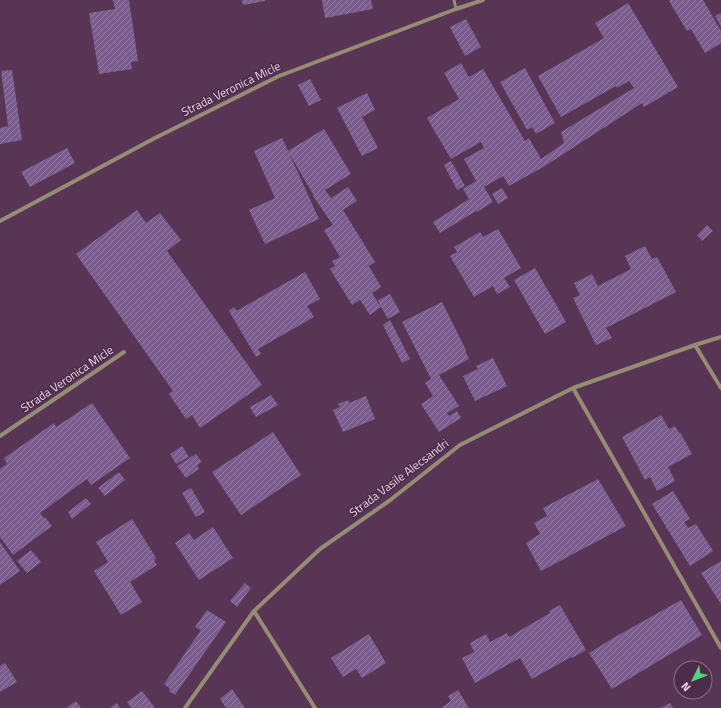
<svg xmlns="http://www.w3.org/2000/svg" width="721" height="708" font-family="'Titillium Web',sans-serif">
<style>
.building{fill:url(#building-hatch)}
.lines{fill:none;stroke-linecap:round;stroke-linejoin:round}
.lane{stroke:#958c73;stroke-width:3}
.street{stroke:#958c73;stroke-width:4}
.labels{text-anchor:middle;stroke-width:3;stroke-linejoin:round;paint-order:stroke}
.street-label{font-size:12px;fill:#e9d3e6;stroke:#4d2b4a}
</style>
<defs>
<pattern id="building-hatch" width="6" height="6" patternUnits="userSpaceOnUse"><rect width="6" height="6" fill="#7a5d8e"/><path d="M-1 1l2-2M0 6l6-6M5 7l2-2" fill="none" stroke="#937ba3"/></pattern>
</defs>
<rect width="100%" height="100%" fill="#583555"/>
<path class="building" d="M113 0H129L138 61 131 62 132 69 99 74 89 13 115 9Z
M242 0H265V1L243 5Z
M322 0H371L373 9 325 18Z
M671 0H703L721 31V43L705 53 691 29 687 31 669 1Z
M628 3 678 87 644 107 642 103 545 166 509 186 503 176 484 187 493 202 477 212 476 211 440 233 433 222 469 199 463 189 476 181 464 159 484 148 481 142 451 159 427 118 459 99 444 73 461 63 469 77 483 69 525 141 529 138 541 159 564 143 561 132 634 88 629 81 617 88 616 86 561 117 538 76 604 38 595 23Z
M721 13V27L715 16Z
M466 19 481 47 465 56 450 27Z
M525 68 555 123 536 134 532 127 527 130 500 82Z
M11 70H12L22 140 0 144V128L8 126 1 71Z
M310 79 321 100 309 106 298 85Z
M367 93 375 110 362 117 378 148 362 156 337 108Z
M324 129 351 174 325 190 331 198 348 187 357 201 343 210 375 262 369 266 381 287 372 293 380 306 378 300 390 294 400 312 388 319 381 307 370 315 360 300 352 305 330 269 335 266 332 261 340 257 324 230 333 225 313 196H314L289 153 319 219 265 244 249 210 275 198 254 151 282 138 288 151Z
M67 148 75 163 30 187 21 172Z
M451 161 465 186 457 190 444 165Z
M502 188 508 198 498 204 492 194Z
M137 210 146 223 160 213 181 240 167 251 262 385 200 428 192 415 186 419 169 394 173 391 76 254Z
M707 225 713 231 702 241 697 235Z
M498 229 521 268 504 278 510 287 497 294 493 286 474 297 450 256 457 252 454 247 480 232 483 237Z
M645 246 652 259 657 257 676 292 606 328 612 338 596 345 573 298 580 295 574 283 592 274 598 286 631 269 625 256Z
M535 268 566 322 545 334 514 280Z
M305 272 320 299 307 306 314 317 258 349 261 354 256 357 229 311 234 307 236 310H238Z
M442 302 466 350 465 351 469 359 439 375 459 406 447 413 449 416 457 411 461 418 439 432 421 404 433 396 425 383 431 379 402 322Z
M390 320 410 359 402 363 383 325Z
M493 358 507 386 475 401 463 376 478 369 476 366Z
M271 395 278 405 256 417 250 407Z
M366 396 375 419 343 432 333 410 340 407 338 404 348 400 349 403Z
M92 403 130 458 91 485 87 479 40 513 44 518 45 517 52 526 13 555 0 537V469L7 464 4 458 54 423 56 427Z
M661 415 669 429 675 426 679 433 680 432 692 454 668 467 675 481 657 491 650 477 645 480 622 437Z
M273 432 301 475 241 515 212 472Z
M182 446 189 457 176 464 170 454Z
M196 454 202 462 197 465 199 469 186 478 177 466Z
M119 472 125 480 105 496 98 488Z
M598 479 626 526 541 571 526 543 540 534 534 523 547 516 543 508Z
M191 488 205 512 196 517 182 493Z
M673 491 690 519 684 522 688 528 696 524 713 551 690 566 652 504Z
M86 498 91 504 72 519 68 512Z
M132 519 156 558 154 560 157 565 130 582 142 602 121 615 94 571 108 562 96 542Z
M213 527 233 558 199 580 175 543 189 533 194 540Z
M0 542 20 571 0 585Z
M31 550 41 562 27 573 17 561Z
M721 561V604L701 573Z
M245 583 251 588 237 607 230 601Z
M681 600 702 635 612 689 589 653 615 637Z
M560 605 586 650 572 658 571 657 532 679 520 658 475 683 462 658 474 652 470 643 486 634 490 642 507 633 509 637 550 613 549 611Z
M207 610 226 622 175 695 169 691 170 689 164 684 201 630 195 627Z
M369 634 386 663 362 678 356 669 343 677 331 658Z
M5 663 17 682 0 692V666Z
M232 689 245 708H226L220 699Z
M458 690 469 708H441L451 701 448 696Z
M142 691 155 708H131L127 702Z
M76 701 81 708H66Z
M117 703 120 708H110Z
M670 703 673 708H660Z"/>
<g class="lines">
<path class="lane" d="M454 0 456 9"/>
<path class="street" d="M0 221 155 138 279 76 456 9 483 0
M695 345 721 388
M573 388 721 648
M0 436 124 352
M254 611 315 708
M185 708 254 611 320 549 389 501 460 445 573 388 695 345 721 337"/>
</g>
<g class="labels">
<g class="street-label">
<text transform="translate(231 89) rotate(-26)" y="4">Strada Veronica Micle</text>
<text transform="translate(67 379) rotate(-34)" y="4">Strada Veronica Micle</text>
<text transform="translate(399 478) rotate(-37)" y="4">Strada Vasile Alecsandri</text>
</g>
</g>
<g transform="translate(693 680) rotate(227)"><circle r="19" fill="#4d2b4a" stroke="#8b6e88"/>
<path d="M0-3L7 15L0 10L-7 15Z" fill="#4bd677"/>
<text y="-6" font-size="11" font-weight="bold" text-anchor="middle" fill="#e9d3e6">N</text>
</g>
</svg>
